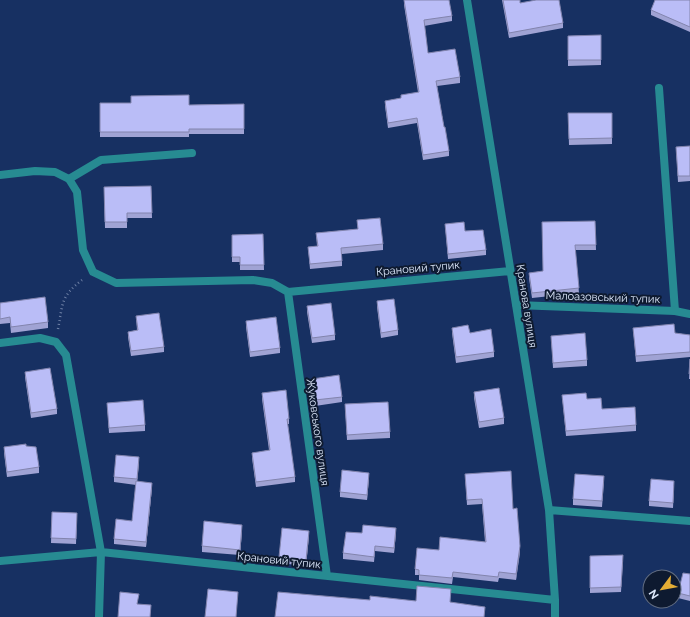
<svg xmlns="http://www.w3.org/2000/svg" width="690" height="617" font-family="Raleway,sans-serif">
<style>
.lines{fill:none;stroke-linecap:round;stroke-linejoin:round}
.path{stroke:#7082a7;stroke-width:2.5;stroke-dasharray:1 3;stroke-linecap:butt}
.lane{stroke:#278b92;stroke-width:8}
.street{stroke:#278b92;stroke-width:8}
.wall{fill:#a0a3d4}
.shaded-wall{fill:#8284ad}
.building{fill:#babdf7;stroke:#8284ad}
.labels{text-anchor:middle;stroke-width:4;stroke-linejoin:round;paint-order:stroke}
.street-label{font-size:11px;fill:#dde8fb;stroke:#0e1a30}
</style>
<rect width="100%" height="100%" fill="#173062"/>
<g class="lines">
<path class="path" d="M58 329C63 304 60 297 82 280"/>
<path class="lane" d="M659 88 675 311
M69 179 101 160 192 153"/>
<path class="street" d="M467 0 549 510 555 600V617
M0 175 35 171 55 172 69 179 77 192 83 250 93 272 116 283 253 280 272 283 288 292 510 271
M288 292 327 576
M516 305 675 311 690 314
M0 343 40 338 56 342 66 355 101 552 99 617
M549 510 690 521
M0 561 101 552 555 600"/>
</g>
<path class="wall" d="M404 0 452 16V21L424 26 428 53 460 77V83L437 86 444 127 449 151V156L423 160 417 123 388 128 385 106V101L401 98 418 92 404 5Z
M502 0H520V3L563 23V28L509 38Z
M690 0V32L651 15V10Z
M601 35V65L568 66V36Z
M100 103 189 105 244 104V134H189V137H100Z
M568 113H612V144L569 145Z
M690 146V181L678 182 676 147Z
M151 186 152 218H127V228H105L104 187Z
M357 220 383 244V250L342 254V266L310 269 308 247 317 246 316 233 358 229Z
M595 221 596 250H575L579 293 532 298 529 278V273L543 271Z
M445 224 465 231 486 250V255L448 259Z
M263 234 264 270H240V262H232V235Z
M377 301 398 330V335L381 338 377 307Z
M0 303 48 322V328L11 333 10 323 0 324Z
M307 306 335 335V340L312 343 307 312Z
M136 316 164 347V352L131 356 128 337V332L137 330Z
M246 321 280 348V353L250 357 246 327Z
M452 328 470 333 494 352V357L456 363 452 333Z
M633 328 675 333 690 335V357L636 362Z
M551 336 587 360V366L553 368Z
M690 359V379H689Z
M25 372 57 409V414L31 418 25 377Z
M312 379 342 397V402L315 406 312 384Z
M474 392 504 418V424L479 428 474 398Z
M262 393 289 419V424H287L295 477V482L256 487 252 458V453L269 450 262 399Z
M562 395 587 399 602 409 636 425V431L566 436Z
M107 403 145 425V431L109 433Z
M345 404 390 432V438L347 440Z
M26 446 39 467V473L7 477 4 453V447Z
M139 463 137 481 152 488 146 547 114 544V539L132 521 136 485 114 482V477Z
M465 474 513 509 520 552 516 580 499 578 498 582 453 577 452 584 419 580V575H415V569L439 550 485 542 482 504 467 505Z
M369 478 367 500 340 497V492Z
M604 481 602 507 573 505V499Z
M674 486 673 508 649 506V501Z
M52 512 77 513 76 544 51 543Z
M242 531 240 555 202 552V546Z
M362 533H396L394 553 375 551 374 562 343 559V553Z
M309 536 306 566 279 563V557Z
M590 556 623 561 621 592 590 593Z
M690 574V601L678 598V593Z"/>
<path class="shaded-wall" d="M139 457V463L137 485V479Z
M369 473V478L367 500V495Z
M152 483V488L146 547V542Z
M242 525V531L240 555V550Z
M396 528V533L394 553V548Z
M309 531V536L306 566V560Z
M520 546V552L516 580V574Z"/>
<path class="building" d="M404 0H449L452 16 424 20 428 53 455 49 460 77 436 81 444 127H445L449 151 423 155 417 118 388 123 385 101 401 98V95L419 92Z
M503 0H520V3L536 0H559L563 23 509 33Z
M655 0H690V27L651 10Z
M601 35V60H568V36Z
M189 95V105L244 104V129H189V132H100V103H131V96Z
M568 113H612V138L569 139Z
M690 146V176H678L676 147Z
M151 186 152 213H127V222H105L104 187Z
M380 218 383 244 341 248 342 261 310 264 308 247 318 246 316 233 358 229 357 220Z
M595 221 596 245H575L579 288 532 293 529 273 543 271 542 222Z
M464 222 465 231 483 230 486 250 448 254 445 224Z
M263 234 264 265H240V257H232V235Z
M45 297 48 322 11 327 10 317 0 319V303Z
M394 299 398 330 381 333 377 301Z
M331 303 335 335 312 338 307 306Z
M159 313 164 347 131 351 128 332 138 330 136 316Z
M276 317 280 348 250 352 246 321Z
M674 324 675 333 690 335V352L636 356 633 328Z
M468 325 470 333 491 329 494 352 456 357 452 328Z
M585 333 587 360 553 363 551 336Z
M690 359V374H689Z
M50 368 57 409 31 413 25 372Z
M339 375 342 397 315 400 312 379Z
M499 388 504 418 479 422 474 392Z
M286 390 289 419H287L295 477 256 482 252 453 270 450 262 393Z
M586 393 587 399 601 398 602 409 635 407 636 425 566 431 562 395Z
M143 400 145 425 109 428 107 403Z
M388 402 390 432 347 435 345 404Z
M26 444V446L36 447 39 467 7 472 4 447Z
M116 455 139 457 137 479 114 477Z
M342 470 369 473 367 495 340 492Z
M511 471 513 509 517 508 520 546 516 574 499 572 498 577 453 572 452 578 419 575V570L415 569 417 548 439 550 440 537 486 542 482 499 467 500 465 474Z
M575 474 604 476 602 501 573 499Z
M651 479 674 481 673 503 649 501Z
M136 481 152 483 146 542 114 539 116 519 132 521Z
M52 512 77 513 76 539 51 538Z
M204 521 242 525 240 550 202 546Z
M363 525 396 528 394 548 375 546 374 557 343 553 346 532 362 533Z
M282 528 309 531 306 560 279 557Z
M623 555 621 587 590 588V556Z
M683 573 690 574V596L678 593Z
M417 586 451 589 450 602 485 607 484 617H275L278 592 370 600V596L416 601Z
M208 589 238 592 236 617H205Z
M120 592 139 594 137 604 151 605 150 617H118Z"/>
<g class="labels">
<g class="street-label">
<text transform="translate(418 268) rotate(-5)" y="4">Крановий тупик</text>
<text transform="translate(603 297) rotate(2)" y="4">Малоазовський тупик</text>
<text transform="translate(527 306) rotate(81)" y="4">Кранова вулиця</text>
<text transform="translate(318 432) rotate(82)" y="4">Жуковського вулиця</text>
<text transform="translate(279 560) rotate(6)" y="4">Крановий тупик</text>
</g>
</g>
<g transform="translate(662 589) rotate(238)"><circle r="19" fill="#0e1a30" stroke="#616c81"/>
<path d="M0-3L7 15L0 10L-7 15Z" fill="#e4ad35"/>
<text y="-6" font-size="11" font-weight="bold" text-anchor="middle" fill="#dde8fb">N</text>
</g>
</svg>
